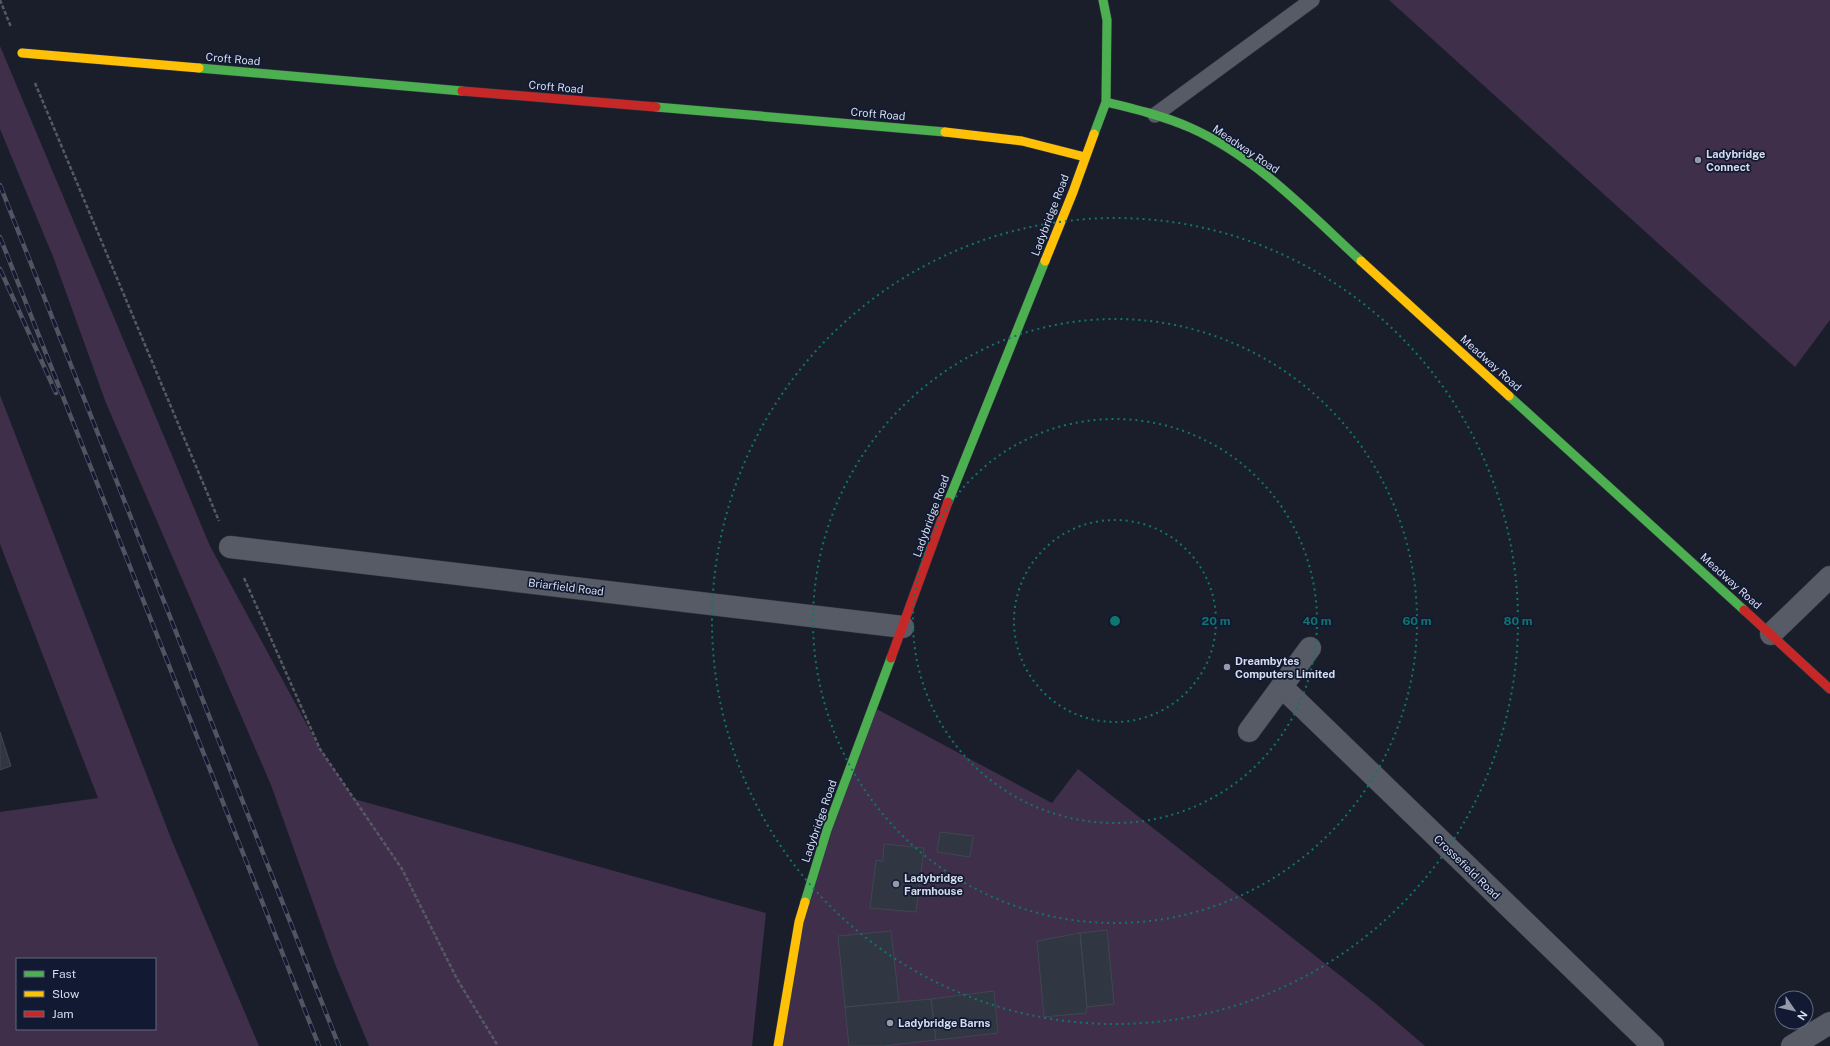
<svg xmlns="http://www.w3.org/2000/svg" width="1830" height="1046" font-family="'Public Sans',sans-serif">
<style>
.green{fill:#402f4a;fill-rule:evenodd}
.building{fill:#303742;stroke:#3f4651}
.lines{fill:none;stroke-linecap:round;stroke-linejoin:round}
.lane-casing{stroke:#343842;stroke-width:16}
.street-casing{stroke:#343842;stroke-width:23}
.fast-casing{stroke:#343842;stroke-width:10}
.slow-casing{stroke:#343842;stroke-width:10}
.jam-casing{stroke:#343842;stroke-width:10}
.path{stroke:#565962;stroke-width:2.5;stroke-dasharray:4 2;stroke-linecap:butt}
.lane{stroke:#575b66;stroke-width:15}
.street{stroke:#575b66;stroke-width:22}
.fast{stroke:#4caf50;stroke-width:9}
.slow{stroke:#ffc107;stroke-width:9}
.jam{stroke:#c62828;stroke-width:9}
.rail-casing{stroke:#515561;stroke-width:4.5}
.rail{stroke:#121a33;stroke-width:3;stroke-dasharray:9;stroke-linecap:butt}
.ring{fill:none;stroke:#0f766e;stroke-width:2;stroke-dasharray:2 4}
.poi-dot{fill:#949aa9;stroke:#121a33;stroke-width:1.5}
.labels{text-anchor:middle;stroke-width:3.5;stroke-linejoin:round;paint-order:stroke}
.street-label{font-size:11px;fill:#d5dced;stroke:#121a33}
.poi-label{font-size:11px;font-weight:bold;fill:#d5dced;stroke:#121a33;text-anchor:start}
.centre{fill:#0f766e;stroke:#121a33;stroke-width:2}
.ring-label{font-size:12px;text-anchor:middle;font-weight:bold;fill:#0f766e;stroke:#121a33;stroke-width:3.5;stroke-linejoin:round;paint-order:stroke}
</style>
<rect width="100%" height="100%" fill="#1a1e2b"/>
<path class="green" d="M1389 0H1830V320L1795 367Z
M0 46 210 546 320 749 354 799 766 913 752 1046H369L335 964 271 785 106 403 54 259 0 129Z
M0 395 172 841 259 1046H0V812L98 798 0 544ZM17 959H155V1029H17Z
M873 707 1052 803 1078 769 1375 1003 1425 1046H778L799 922Z"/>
<path class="building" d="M0 732 11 766 0 770Z
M940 832 973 836 970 857 937 852Z
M884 844 924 848 916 912 870 908 876 860 883 861Z
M1107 930 1114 1004 1087 1007 1080 933Z
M891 931 899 1002 845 1007 838 936Z
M1080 933 1087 1007 1086 1013 1044 1017 1037 941Z
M994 991 998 1033 936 1040 931 999Z
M931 999 936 1040 883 1046H849L845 1007Z"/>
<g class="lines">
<g class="lane-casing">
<path id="lane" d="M1155 115 1312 0"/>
</g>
<g class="street-casing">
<path id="street" d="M230 547 903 627
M1771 634 1830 577
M1282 687 1653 1046
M1249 731 1310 648
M1792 1046 1830 1023"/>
</g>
<g class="fast-casing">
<path id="fast" d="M199 68 462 91
M1106 102C1135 109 1164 116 1191 128 1256 157 1309 213 1361 261
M656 107 945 132
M1094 134 1106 102 1107 20 1103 0
M1509 396 1744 610
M948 502 1045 261
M805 902 827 830 891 658"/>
</g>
<g class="slow-casing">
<path id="slow" d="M22 53 199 68
M945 132 1022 141 1085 157
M1045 261 1073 192 1094 134
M1361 261 1509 396
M778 1046 799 922 805 902"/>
</g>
<g class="jam-casing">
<path id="jam" d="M462 91 656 107
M1744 610 1830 689
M891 658 948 502"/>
</g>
<path class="path" d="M0 0 11 27
M35 83 219 521
M244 578 320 749 402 869 457 979 498 1046"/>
<use href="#lane" class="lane"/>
<use href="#street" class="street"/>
<use href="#fast" class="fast"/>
<use href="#slow" class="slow"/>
<use href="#jam" class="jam"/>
<g class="rail-casing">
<path id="rail" d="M0 185 339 1046
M0 237 319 1046
M0 269 56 393"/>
</g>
<use href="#rail" class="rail"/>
</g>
<g class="ring">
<circle cx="1115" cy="621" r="101"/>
<circle cx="1115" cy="621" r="202"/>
<circle cx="1115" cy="621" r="302"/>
<circle cx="1115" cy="621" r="403"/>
</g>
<g class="poi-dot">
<circle cx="1698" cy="160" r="4"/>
<circle cx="1227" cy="667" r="4"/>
<circle cx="896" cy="884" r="4"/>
<circle cx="890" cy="1023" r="4"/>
</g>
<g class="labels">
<g class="street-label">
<text transform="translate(233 59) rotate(5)" y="4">Croft Road</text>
<text transform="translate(556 87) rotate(5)" y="4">Croft Road</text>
<text transform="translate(878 114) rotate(5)" y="4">Croft Road</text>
<text transform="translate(1246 149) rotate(34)" y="4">Meadway Road</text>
<text transform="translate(1050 215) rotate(-69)" y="4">Ladybridge Road</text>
<text transform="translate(1491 363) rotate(42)" y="4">Meadway Road</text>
<text transform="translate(931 516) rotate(-70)" y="4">Ladybridge Road</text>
<text transform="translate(1731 581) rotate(42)" y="4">Meadway Road</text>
<text transform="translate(566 587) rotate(7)" y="4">Briarfield Road</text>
<text transform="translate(819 821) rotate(-71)" y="4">Ladybridge Road</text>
<text transform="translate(1467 867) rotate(44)" y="4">Crossefield Road</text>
</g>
<g class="poi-label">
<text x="1706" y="158">Ladybridge<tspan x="1706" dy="13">Connect</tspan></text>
<text x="1235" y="665">Dreambytes<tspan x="1235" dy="13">Computers Limited</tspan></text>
<text x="904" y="882">Ladybridge<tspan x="904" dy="13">Farmhouse</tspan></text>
<text x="898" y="1027">Ladybridge Barns</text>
</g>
</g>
<circle cx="1115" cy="621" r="6" class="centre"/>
<g class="ring-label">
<text x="1216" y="625">20 m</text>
<text x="1317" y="625">40 m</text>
<text x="1417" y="625">60 m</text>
<text x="1518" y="625">80 m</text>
</g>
<rect x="16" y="958" width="140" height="72" fill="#121a33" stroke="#60687d"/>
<rect x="24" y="971" width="20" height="6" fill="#4caf50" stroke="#60687d"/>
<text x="52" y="978" font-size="12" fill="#d5dced">Fast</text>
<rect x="24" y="991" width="20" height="6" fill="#ffc107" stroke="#60687d"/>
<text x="52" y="998" font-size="12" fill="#d5dced">Slow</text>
<rect x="24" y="1011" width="20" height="6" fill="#c62828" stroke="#60687d"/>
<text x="52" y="1018" font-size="12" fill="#d5dced">Jam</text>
<g transform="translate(1794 1010) rotate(124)"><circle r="19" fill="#121a33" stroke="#60687d"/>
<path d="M0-3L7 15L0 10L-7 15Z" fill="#949aa9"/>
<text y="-6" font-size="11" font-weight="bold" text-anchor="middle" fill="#d5dced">N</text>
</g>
</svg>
